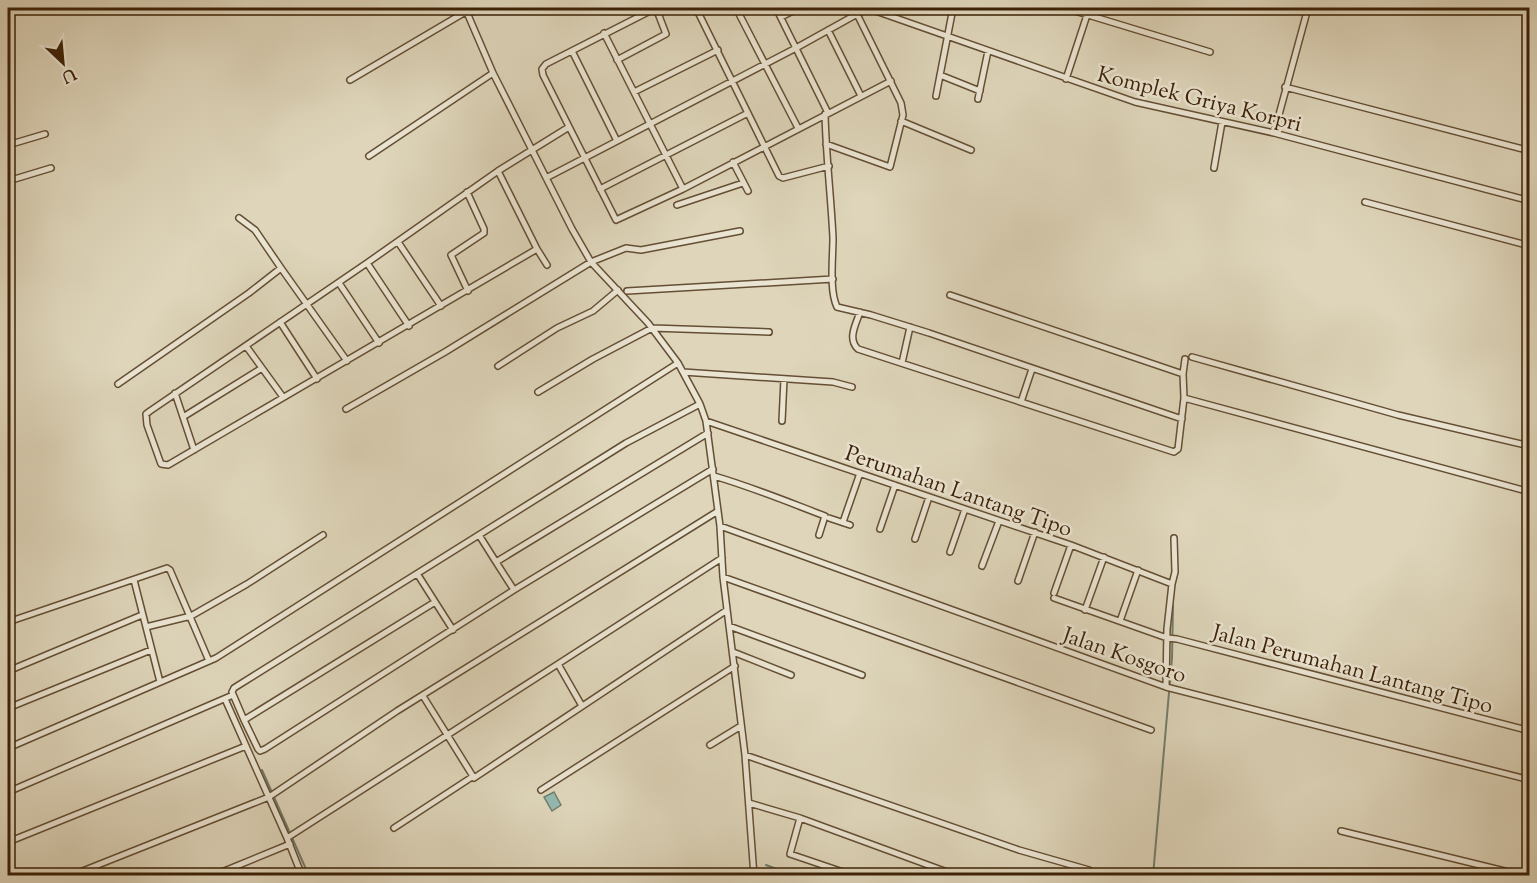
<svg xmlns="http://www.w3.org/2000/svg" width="1537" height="883" font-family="'Sorts Mill Goudy',serif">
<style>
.water{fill:#93b9b0;stroke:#717d6c;stroke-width:1.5}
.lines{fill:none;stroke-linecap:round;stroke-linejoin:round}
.stream{stroke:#717d6c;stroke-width:2}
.street-casing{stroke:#654f34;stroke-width:8}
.street{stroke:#eae4d2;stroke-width:5}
.labels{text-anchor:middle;stroke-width:5;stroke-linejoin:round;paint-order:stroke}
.street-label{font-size:22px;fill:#3d2207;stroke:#eae4d2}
</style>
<rect width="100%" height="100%" fill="#ded5ba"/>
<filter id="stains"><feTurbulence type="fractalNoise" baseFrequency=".00333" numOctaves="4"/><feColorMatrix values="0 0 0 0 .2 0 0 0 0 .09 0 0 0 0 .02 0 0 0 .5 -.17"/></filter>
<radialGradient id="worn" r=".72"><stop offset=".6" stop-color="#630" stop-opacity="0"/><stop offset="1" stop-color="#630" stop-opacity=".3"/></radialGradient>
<path class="water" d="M554 792 561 805 552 811 544 797Z"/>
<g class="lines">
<path class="stream" d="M262 770 309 876
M766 865 795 876
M1153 876 1172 658 1173 606"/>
<g class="street-casing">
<path id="street" d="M465 8 493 73 572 229 591 262 648 323 678 363 700 404 706 421 720 526 723 577 745 755 754 876
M656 8 546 64 542 69 543 75 616 220 683 189 891 81
M696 8 779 176 783 178 829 166
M736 8 798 128
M776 8 828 113
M867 8 1135 102 1274 133 1530 201
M1065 8 1210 52
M781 17 799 8
M828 30 861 96
M604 33 683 189
M572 51 617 141
M617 60 666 34 656 8
M940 75 980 91
M1066 79 1087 15
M350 80 467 11
M1285 87 1530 151
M634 92 718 50
M936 96 953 8
M978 99 988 51
M825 114C826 156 831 197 833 238 833 258 829 290 837 307L871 315 929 333 1182 419
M901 121 971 150
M1274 133 1308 8
M826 144 890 167 903 115 901 103 854 8
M8 145 45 134
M369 156 493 73
M733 162 748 191
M1214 168 1222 122
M498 171 367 263 150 411 146 414 147 425 161 464 168 465 537 249 547 265
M546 178 796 48 868 8
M8 181 51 168
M600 189 748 113
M467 192 484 229V233L451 255 468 291
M1365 202 1530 246
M677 205 743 183
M239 218 255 230 281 268
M398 242 441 306
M537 249 498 171 569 127
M367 263 409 326
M339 283 379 343
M627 291 833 279
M950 295 1183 374
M860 312C856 324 847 339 858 349L1174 452 1178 449 1184 398 1183 374 1185 359
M280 322 317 379
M246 346 283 397
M1192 357 1398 415 1530 446
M902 363 910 327
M498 366 557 328 593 311 618 290
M683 372 833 382 852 387
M118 384 249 293 281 268 347 361
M538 392 593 359 652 328 769 332
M175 393 194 450
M1184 398 1530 492
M1021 402 1032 369
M346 409 445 352 591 262 626 248 641 250 740 231
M183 417 262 368
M706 421 1071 545 1172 584 1167 629 1166 687
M782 421 784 379
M714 476C752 487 788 502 825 516L819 535
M829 518 850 525
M843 522 860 473
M720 526 1166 687 1530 780
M880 529 895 485
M479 535 496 562
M915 539 929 497
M950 552 965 509
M982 566 999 521
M418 575 453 630
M723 577 1151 730
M134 580 160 682
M1018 581 1035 532
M1172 584 1175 572 1174 538
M514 590 496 562 708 433
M1054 593 1071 545
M1054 598 1167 638 1177 639 1530 731
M435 602 244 720 232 692 234 688 626 443 700 404
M1085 610 1104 557
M1120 621 1138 570
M8 622 167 568 170 570 209 661
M729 626 862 675
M146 627 191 616 247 584 323 535
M733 652 791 675
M8 671 142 615
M423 696 474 778 727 610
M225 699 287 838
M582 706 558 664 722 558
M8 708 151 650
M244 720 258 749 260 751 265 749 514 590 713 469
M710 745 741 726
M8 748 216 658 678 363
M745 755 1019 850 1089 870
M541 790 735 666
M8 792 233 695
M749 803 800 818 958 876
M800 818 790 854 855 876
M394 828 472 777
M1341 831 1525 876
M8 842 246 746
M70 876 269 797 397 711 718 511
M212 876 290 844
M302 876 287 838 558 664"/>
</g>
<use href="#street" class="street"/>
</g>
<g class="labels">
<g class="street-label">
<text transform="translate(1200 98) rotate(14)" y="8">Komplek Griya Korpri</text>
<text transform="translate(959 490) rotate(19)" y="8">Perumahan Lantang Tipo</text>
<text transform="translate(1125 654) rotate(19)" y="8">Jalan Kosgoro</text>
<text transform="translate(1353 668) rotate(15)" y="8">Jalan Perumahan Lantang Tipo</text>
</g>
</g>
<rect width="1537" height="883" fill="none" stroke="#ded5ba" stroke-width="30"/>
<rect x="9" y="9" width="1519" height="865" fill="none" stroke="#3d2207" stroke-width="3"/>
<rect x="15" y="15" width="1507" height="853" fill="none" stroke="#3d2207" stroke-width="1.5"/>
<g transform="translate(63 63) rotate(154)" stroke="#eae4d2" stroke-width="4.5" paint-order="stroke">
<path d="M0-4.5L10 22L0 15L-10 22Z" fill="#3d2207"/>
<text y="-9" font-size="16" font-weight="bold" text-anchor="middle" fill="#3d2207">U</text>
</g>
<rect width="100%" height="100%" filter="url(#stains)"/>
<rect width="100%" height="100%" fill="url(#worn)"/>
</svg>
